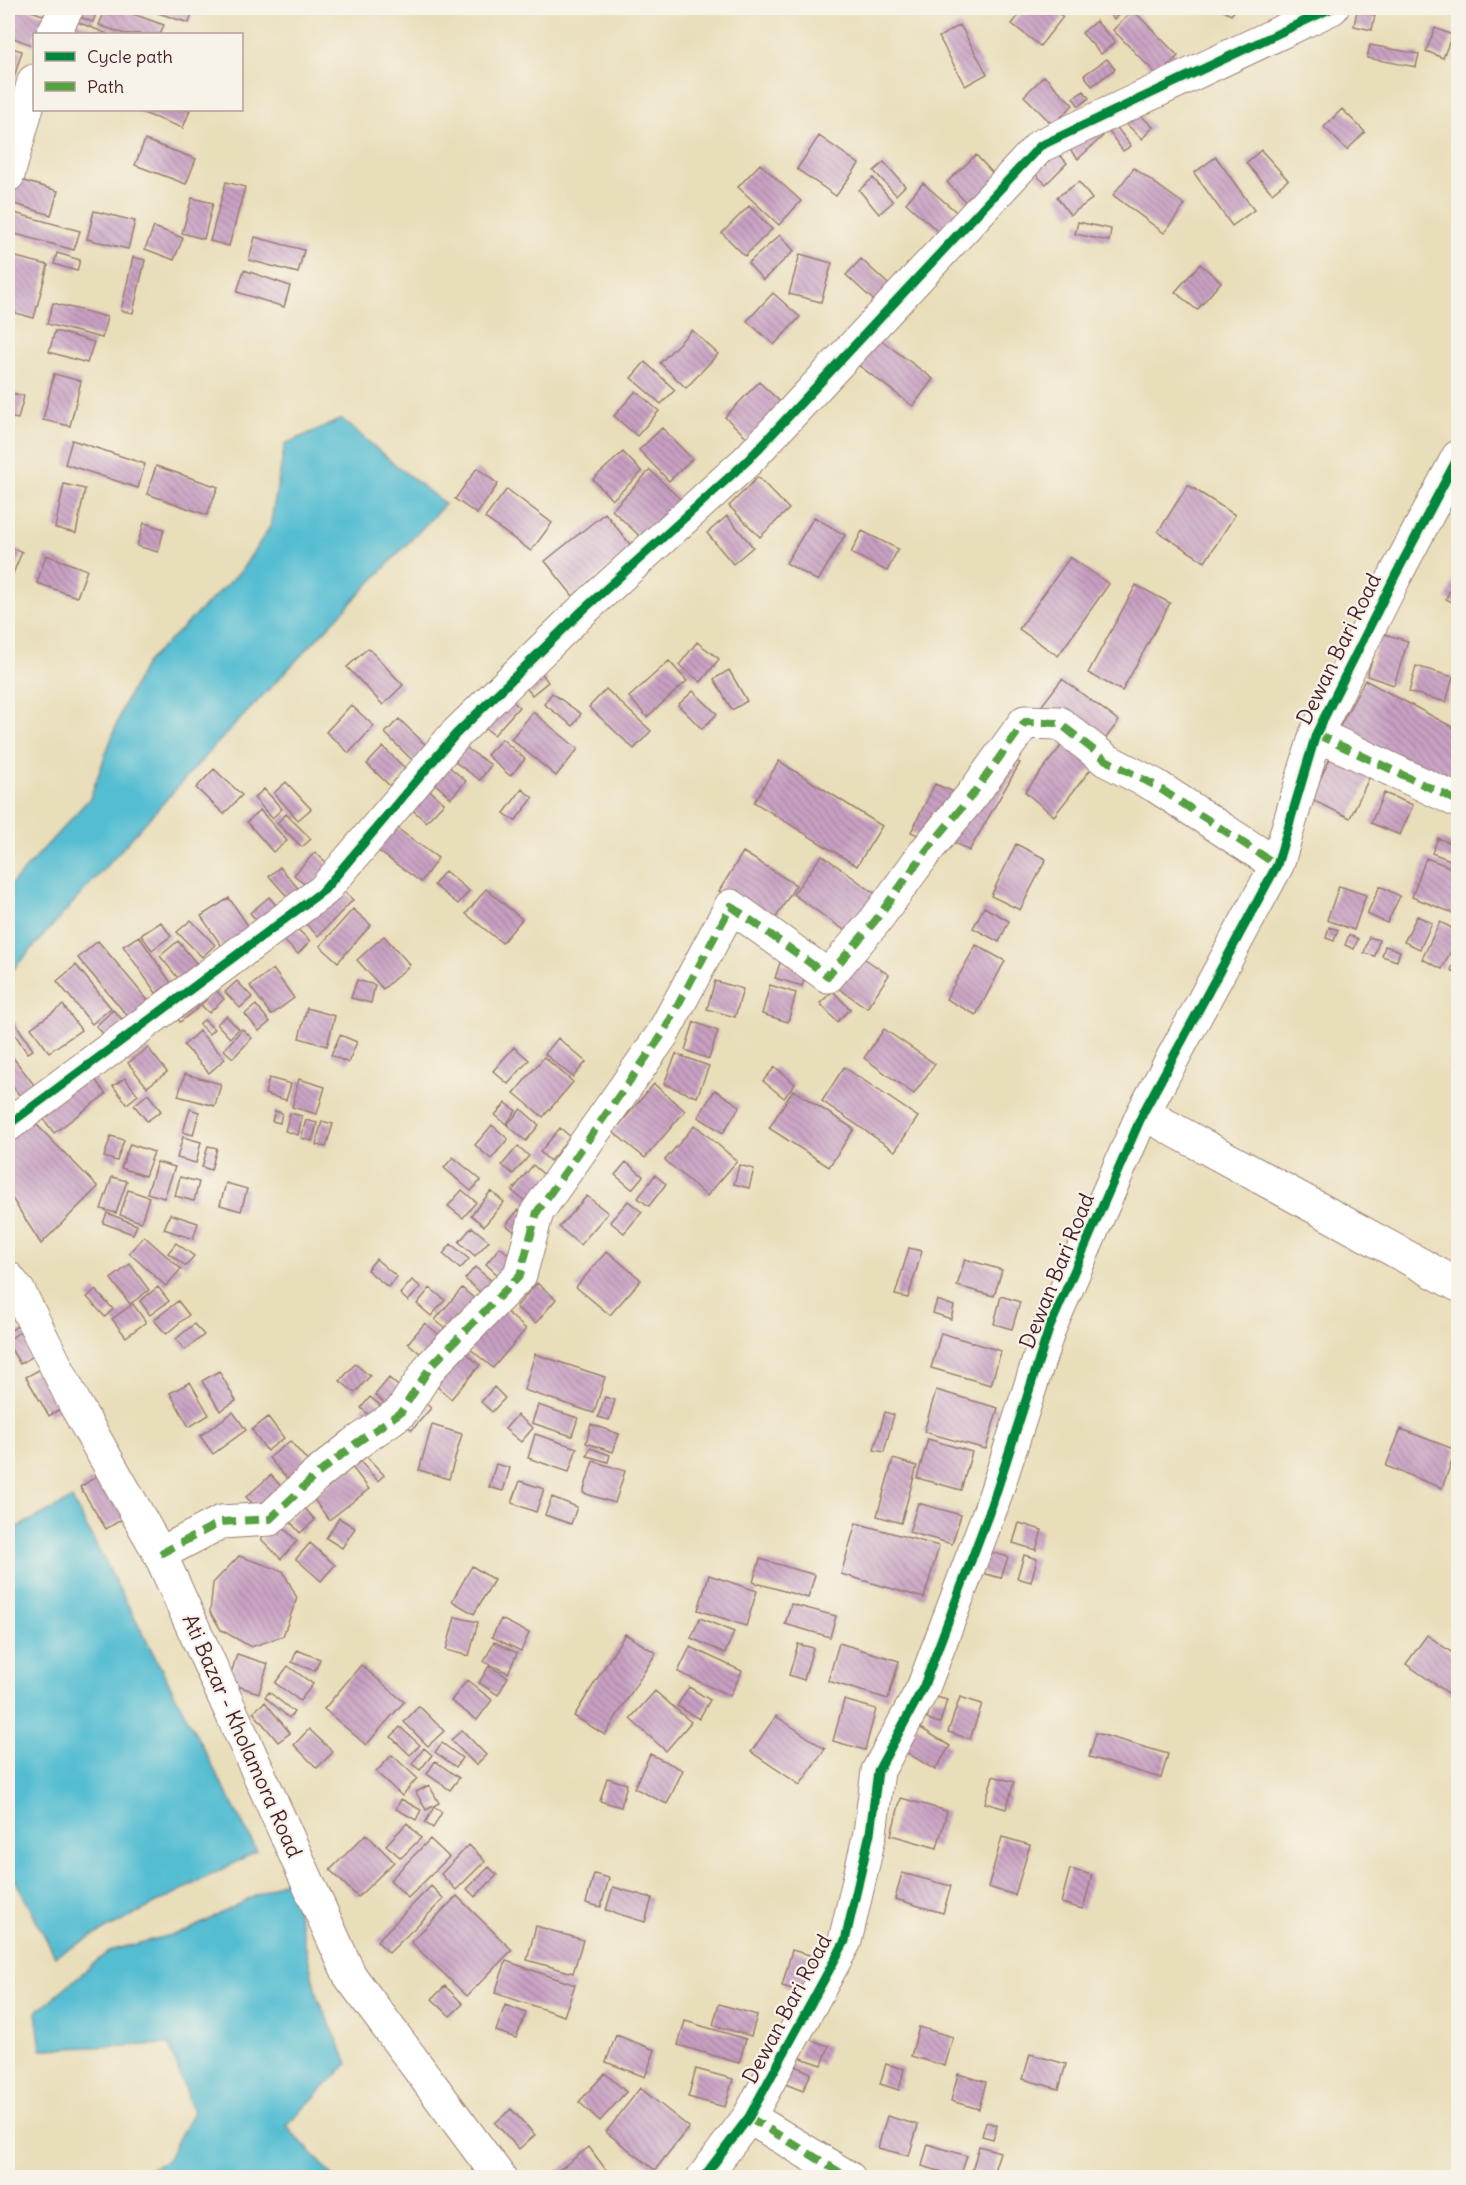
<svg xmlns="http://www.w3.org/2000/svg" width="1466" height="2185" font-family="Delius,sans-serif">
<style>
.water{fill:#55bdd2;stroke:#506e7e;stroke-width:1.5}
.building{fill:url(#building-back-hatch)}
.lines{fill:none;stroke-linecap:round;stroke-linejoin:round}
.minor-casing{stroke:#9a7e72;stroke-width:35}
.secondary-casing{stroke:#9a7e72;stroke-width:35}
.minor{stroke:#fff;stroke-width:33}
.secondary{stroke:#fff;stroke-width:33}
.quiet{stroke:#56a243;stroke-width:8;stroke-dasharray:15 8;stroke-linecap:butt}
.cycleway-casing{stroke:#f7f3e8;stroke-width:13}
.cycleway{stroke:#00873e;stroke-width:9}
.labels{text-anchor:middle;stroke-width:4.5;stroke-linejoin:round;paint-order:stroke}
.street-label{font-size:21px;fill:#4a1f2b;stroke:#f7f3e8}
</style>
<defs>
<pattern id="building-back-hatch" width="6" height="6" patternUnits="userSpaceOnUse" patternTransform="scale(1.5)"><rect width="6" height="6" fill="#c8a0c3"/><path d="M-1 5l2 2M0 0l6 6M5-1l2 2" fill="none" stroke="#a4829f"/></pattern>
</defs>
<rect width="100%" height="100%" fill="#f7f3e8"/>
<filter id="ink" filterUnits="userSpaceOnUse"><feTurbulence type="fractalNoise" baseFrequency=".0167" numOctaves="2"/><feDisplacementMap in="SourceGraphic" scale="12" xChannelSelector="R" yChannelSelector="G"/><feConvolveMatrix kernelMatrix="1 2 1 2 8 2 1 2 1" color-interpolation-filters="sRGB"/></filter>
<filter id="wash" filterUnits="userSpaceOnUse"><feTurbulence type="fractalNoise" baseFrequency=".008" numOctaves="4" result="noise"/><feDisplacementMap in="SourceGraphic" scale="24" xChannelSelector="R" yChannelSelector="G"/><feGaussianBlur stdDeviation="1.35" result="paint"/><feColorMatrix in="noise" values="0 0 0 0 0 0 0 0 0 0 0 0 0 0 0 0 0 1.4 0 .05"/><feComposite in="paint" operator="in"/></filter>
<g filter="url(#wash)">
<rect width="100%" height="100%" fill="#e9deba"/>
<path class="water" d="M342 419 393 463 445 504 209 752 8 975V888L90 798 124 704 147 662 241 571 270 527 285 444Z
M72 1499 257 1851 55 1956 8 1866V1532Z
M290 1878 317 1997 348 2063 286 2126 334 2177H129L166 2162 193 2112 169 2044 41 2049 36 2012 109 1951 187 1931Z"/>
<g id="blocks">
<path class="building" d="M8 8H22L49 17 43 34H34V46L8 36Z
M75 8H98L93 22 72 14Z
M106 8H116L164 25 160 34H125L99 25Z
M160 8H194L189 23 158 13Z
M1025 8H1051L1063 17 1040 46 1012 24Z
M1103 8H1126L1114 19Z
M1221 8H1237L1231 15Z
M1411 8H1429L1427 14Z
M1133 10 1178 56 1158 76 1113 30Z
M1357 11 1375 15 1372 30 1354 26Z
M72 20 108 34H66Z
M1096 21 1115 42 1101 54 1082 33Z
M960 25 987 74 965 86 939 37Z
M1435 28 1452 35 1443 58 1426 51Z
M1370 45 1419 54 1416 67 1367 58Z
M8 47 22 51 8 98Z
M1107 59 1115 69 1092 86 1084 75Z
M1044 76 1073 105 1053 125 1024 96Z
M1084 91 1089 98 1079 106 1073 98Z
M1126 101 1153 127 1142 139 1115 113Z
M1342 109 1365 132 1347 150 1324 127Z
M135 110H190L183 128Z
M1105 112 1131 146 1123 151 1098 117Z
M1088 120 1103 136 1078 159 1063 142Z
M819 136 859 164 836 196 797 169Z
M145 140 196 159 186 184 135 165Z
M1261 150 1288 180 1272 193 1246 163Z
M1057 152 1067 163 1046 184 1035 174Z
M976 155 1000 181 971 208 947 182Z
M1216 157 1254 210 1232 226 1194 173Z
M884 162 905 186 896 195 874 171Z
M760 164 801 201 779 225 738 187Z
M1134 168 1185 205 1164 233 1113 195Z
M14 178 58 191 51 215 8 202Z
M873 178 893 202 879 214 859 190Z
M226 182 245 187 229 246 210 241Z
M1079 182 1092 199 1070 215 1057 197Z
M923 183 962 217 944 237 906 203Z
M192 198 213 203 204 239 182 233Z
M749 206 772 229 745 256 722 233Z
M94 211 135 221 128 249 87 239Z
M11 212 80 231 74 250 8 232Z
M1078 222 1111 229 1109 241 1075 234Z
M154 227 183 238 174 260 145 249Z
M780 235 794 251 763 280 748 263Z
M255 237 304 250 298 273 249 260Z
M57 253 80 260 77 271 54 264Z
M800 254 832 263 821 302 789 294Z
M12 256 48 265 34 318 8 311V272Z
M133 257 145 260 133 313 121 311Z
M861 259 898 293 883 309 846 275Z
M1200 264 1221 282 1197 310 1175 292Z
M244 270 290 286 284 307 237 292Z
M773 293 800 317 774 345 747 321Z
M53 303 107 317 102 338 47 324Z
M692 330 718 354 686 388 660 363Z
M55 331 94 342 87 363 49 352Z
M877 337 933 379 913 406 857 364Z
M645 362 675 390 661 404 631 378Z
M54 374 81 381 70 426 43 420Z
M759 382 788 409 755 445 725 417Z
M636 391 659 411 637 436 614 416Z
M8 392 24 396 18 419 8 417Z
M662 428 692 459 669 481 639 450Z
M72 440 145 464 138 488 65 464Z
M623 452 642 472 612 500 593 479Z
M156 466 218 487 207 515 147 494Z
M477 468 498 484 477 514 455 499Z
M650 470 685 504 647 543 612 510Z
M758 477 789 509 760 537 729 506Z
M64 484 85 489 76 533 55 528Z
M1188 485 1235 515 1205 562 1158 532Z
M507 489 552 523 531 551 485 518Z
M605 513 633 548 573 596 545 561Z
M727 516 753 547 733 564 707 533Z
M814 517 845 535 818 581 786 563Z
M144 523 164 529 158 552 137 546Z
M862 531 898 549 887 571 851 553Z
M8 546 22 552 12 576 8 574Z
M46 555 87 570 77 597 37 583Z
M1070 557 1109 584 1058 656 1019 629Z
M1458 571V605L1446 599Z
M1136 585 1170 603 1122 691 1088 673Z
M1381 633 1408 641 1394 685 1367 676Z
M697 642 719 659 701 682 679 665Z
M368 648 403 685 383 705 347 667Z
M669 661 687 681 647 717 629 697Z
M1416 666 1453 677 1446 702 1409 692Z
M729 670 747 701 732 710 714 679Z
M540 671 548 682 532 695 523 684Z
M1062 679 1119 721 1096 751 1039 709Z
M1365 680 1458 730V773L1450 788 1339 728Z
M606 689 651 731 634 749 589 707Z
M693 691 717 714 702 729 678 705Z
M552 693 581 714 573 726 544 704Z
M504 694 519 707 494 735 479 723Z
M351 705 374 726 349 753 326 732Z
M533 712 578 749 556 776 511 739Z
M399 719 428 747 414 762 385 733Z
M502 739 525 759 510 776 487 755Z
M1065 741 1095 764 1054 816 1025 792Z
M383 747 407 770 391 787 367 764Z
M465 747 491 765 480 780 455 762Z
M997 750 1020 763 969 851 946 837Z
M1331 757 1370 776 1350 818 1310 799Z
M779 761 882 826 857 866 754 802Z
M447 765 466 781 451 798 433 782Z
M214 769 242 795 224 814 196 788Z
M286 782 311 809 298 820 274 793Z
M423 784 444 803 426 822 405 803Z
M935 784 956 793 932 842 911 832Z
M264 789 282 809 272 818 254 798Z
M522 789 533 798 515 821 504 813Z
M1384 793 1413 805 1400 835 1371 823Z
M260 810 287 841 273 852 247 822Z
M286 814 311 839 302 847 277 823Z
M394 826 438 858 421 882 377 850Z
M1438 838 1458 846V863L1432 853Z
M1016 844 1046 859 1020 910 991 896Z
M315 852 330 866 310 889 294 875Z
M743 852 796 885 772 924 719 891Z
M822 855 885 901 857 939 793 894Z
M1426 858 1458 870V915L1412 897Z
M280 867 302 893 292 902 269 876Z
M445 871 469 891 458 904 434 885Z
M1339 886 1366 895 1354 930 1327 920Z
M1380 886 1400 896 1387 923 1367 914Z
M340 888 353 900 318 936 305 923Z
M486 889 522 919 502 943 466 914Z
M269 897 282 912 263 928 250 913Z
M229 898 251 930 223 948 201 916Z
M984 907 1009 921 999 942 973 928Z
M353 909 371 925 338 962 320 946Z
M1417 916 1432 923 1420 949 1404 942Z
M191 920 215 945 202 957 177 932Z
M161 922 171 936 152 950 141 935Z
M1440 922 1458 931V936L1442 969 1422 959Z
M292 924 310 941 298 954 280 937Z
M1329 927 1338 930 1334 941 1326 938Z
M1349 935 1358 939 1354 949 1345 945Z
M139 936 171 983 156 993 123 946Z
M384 936 410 965 383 989 357 960Z
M1369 937 1379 940 1375 956 1364 953Z
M98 941 151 1004 132 1021 78 958Z
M178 941 200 968 182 983 160 956Z
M976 945 1005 961 976 1015 946 999Z
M1385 946 1400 951 1397 961 1382 956Z
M1458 954V974L1451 970Z
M859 955 889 975 867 1008 838 988Z
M780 963 807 970 802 986 775 978Z
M76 965 111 1008 92 1024 57 981Z
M273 969 294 998 271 1015 250 986Z
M357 980 375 985 371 1003 351 998Z
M237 981 252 997 240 1008 225 992Z
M715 981 743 989 735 1017 707 1009Z
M770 985 796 993 788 1022 762 1014Z
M216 990 224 999 209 1013 201 1005Z
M833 991 850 1009 837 1022 820 1003Z
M193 999 199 1007 180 1022 174 1014Z
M63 1005 81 1030 49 1052 31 1028Z
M256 1005 270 1022 259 1031 245 1014Z
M307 1008 335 1016 327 1046 299 1038Z
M113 1010 125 1022 108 1039 96 1026Z
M226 1016 239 1029 230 1038 217 1024Z
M204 1020 214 1029 209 1034 199 1024Z
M14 1021 33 1050 27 1053 9 1025Z
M694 1022 718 1031 709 1059 685 1050Z
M242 1029 252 1038 233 1058 224 1050Z
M884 1029 935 1064 914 1094 864 1058Z
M199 1031 225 1059 209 1073 184 1045Z
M340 1035 357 1042 348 1063 331 1055Z
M558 1038 586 1062 573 1077 545 1054Z
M514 1047 529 1060 508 1084 493 1071Z
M148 1048 167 1072 147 1087 128 1063Z
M8 1051 35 1086 21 1097 10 1084 8 1086Z
M676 1054 709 1066 697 1097 664 1084Z
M544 1057 573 1082 543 1117 514 1093Z
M775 1067 795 1084 784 1098 763 1081Z
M844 1067 918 1117 895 1151 822 1101Z
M88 1070 106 1094 54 1133 36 1109Z
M185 1074 221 1084 215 1106 178 1096Z
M125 1078 138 1095 127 1104 113 1086Z
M269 1078 291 1084 286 1100 265 1094Z
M299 1079 325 1087 317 1114 292 1107Z
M654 1084 685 1111 645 1158 613 1132Z
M715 1090 740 1106 723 1133 698 1117Z
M793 1090 854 1129 829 1167 769 1128Z
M148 1094 161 1111 147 1121 134 1105Z
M506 1103 516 1111 506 1124 495 1115Z
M190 1109 199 1112 193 1135 183 1132Z
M521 1109 539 1125 526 1141 507 1125Z
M275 1111 282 1113 280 1123 272 1121Z
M290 1113 302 1116 298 1135 285 1131Z
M26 1114 98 1187 41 1244 8 1192V1127Z
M306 1120 317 1123 312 1141 301 1138Z
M322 1121 333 1124 326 1147 316 1145Z
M492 1125 508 1139 491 1159 475 1145Z
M695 1125 737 1161 707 1196 665 1160Z
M560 1128 571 1137 550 1161 540 1152Z
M111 1136 124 1140 117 1161 104 1157Z
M183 1137 201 1142 196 1163 177 1158Z
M130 1144 154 1152 145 1176 121 1168Z
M208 1146 217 1148 211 1170 202 1167Z
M518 1146 529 1156 513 1174 502 1165Z
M453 1157 481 1180 471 1191 444 1168Z
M157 1162 175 1167 164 1198 147 1193Z
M626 1162 643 1176 632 1189 615 1175Z
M533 1165 551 1181 530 1205 512 1191Z
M739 1165 754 1169 749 1188 734 1184Z
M655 1175 666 1184 649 1206 638 1198Z
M112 1177 127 1181 116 1213 101 1209Z
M180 1177 199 1182 194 1201 175 1196Z
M226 1183 247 1189 241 1211 220 1205Z
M128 1190 149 1197 141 1222 120 1215Z
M462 1190 476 1202 463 1218 448 1206Z
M491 1191 504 1202 484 1226 471 1215Z
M587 1196 608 1213 580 1245 559 1227Z
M628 1201 642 1212 624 1233 610 1222Z
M518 1210 528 1219 516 1233 506 1225Z
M107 1213 137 1225 133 1234 103 1223Z
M170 1214 198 1223 193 1239 164 1229Z
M472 1227 489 1241 475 1256 459 1242Z
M144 1236 181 1269 166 1286 129 1253Z
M176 1243 194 1256 186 1266 168 1253Z
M451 1244 469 1259 460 1269 443 1254Z
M500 1247 518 1262 503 1280 486 1264Z
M909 1248 922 1251 908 1298 895 1295Z
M607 1251 641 1280 610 1315 576 1287Z
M376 1259 397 1277 388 1287 367 1270Z
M965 1259 1002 1270 994 1296 957 1286Z
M130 1264 149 1290 130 1304 111 1279Z
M475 1267 500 1288 489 1300 465 1279Z
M412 1280 421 1287 408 1301 400 1294Z
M537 1283 556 1299 536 1323 516 1307Z
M158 1287 169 1301 150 1315 140 1301Z
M430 1288 445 1300 431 1316 417 1304Z
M462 1288 475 1299 448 1331 435 1320Z
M95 1290 113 1309 105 1317 87 1297Z
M8 1293 25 1321 8 1332Z
M1001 1296 1020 1302 1012 1329 994 1324Z
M937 1300 954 1306 951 1319 933 1313Z
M178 1301 189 1315 166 1334 154 1320Z
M133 1304 146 1322 126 1337 112 1319Z
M501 1307 526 1329 493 1368 468 1347Z
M425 1323 445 1340 428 1360 408 1343Z
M194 1324 204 1335 185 1350 176 1339Z
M23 1330 37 1354 20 1364 8 1344V1340Z
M941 1333 1001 1351 991 1385 931 1368Z
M460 1348 480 1365 451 1399 432 1382Z
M535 1354 605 1377 594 1413 524 1390Z
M355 1364 370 1376 355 1393 340 1381Z
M46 1366 69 1404 49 1416 26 1377Z
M219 1371 236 1401 220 1411 202 1381Z
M389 1378 405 1392 391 1409 375 1395Z
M190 1382 209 1415 189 1427 170 1393Z
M494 1387 505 1398 492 1412 481 1402Z
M936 1390 998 1408 986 1449 924 1432Z
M370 1397 385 1409 375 1420 361 1408Z
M605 1397 615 1400 609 1420 598 1417Z
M421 1400 431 1408 412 1430 402 1422Z
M538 1405 578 1418 572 1436 532 1423Z
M233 1412 246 1430 213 1454 200 1436Z
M885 1412 894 1415 884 1452 874 1450Z
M517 1415 533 1428 521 1442 505 1429Z
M268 1417 284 1438 267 1451 252 1430Z
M591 1424 619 1434 613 1452 586 1443Z
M432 1425 462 1434 449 1479 419 1470Z
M1401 1429 1456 1450 1442 1488 1386 1466Z
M535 1434 577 1448 569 1472 528 1458Z
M928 1439 972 1452 961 1490 917 1478Z
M290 1441 314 1468 294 1486 269 1458Z
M590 1448 610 1455 608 1462 587 1456Z
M364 1454 384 1475 378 1481 358 1459Z
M893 1459 917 1466 901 1523 877 1516Z
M593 1461 625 1471 615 1503 583 1493Z
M496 1464 510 1468 503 1491 489 1487Z
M352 1467 369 1489 329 1520 312 1497Z
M100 1474 126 1517 106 1529 80 1487Z
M271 1475 286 1492 263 1514 246 1497Z
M520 1481 544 1489 536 1512 512 1503Z
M552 1497 577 1507 571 1524 545 1515Z
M918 1503 961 1515 952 1544 909 1532Z
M304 1507 315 1520 300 1533 288 1519Z
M339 1518 355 1528 342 1548 326 1538Z
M277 1522 297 1541 281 1559 261 1539Z
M856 1523 939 1546 924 1598 841 1574Z
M1019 1523 1042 1530 1036 1550 1013 1543Z
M310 1543 335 1565 321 1581 296 1559Z
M988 1551 1008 1557 1001 1578 982 1573Z
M1024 1555 1037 1559 1031 1582 1017 1578Z
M239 1556 283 1571 297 1598 283 1636 251 1647 221 1630 210 1612 213 1583Z
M760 1559 815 1575 808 1598 753 1582Z
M472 1566 494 1580 474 1614 452 1601Z
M709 1575 757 1591 746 1626 698 1610Z
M791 1604 836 1616 830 1637 785 1624Z
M455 1617 478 1622 469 1656 446 1650Z
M700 1618 734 1632 725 1653 691 1638Z
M501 1619 529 1633 521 1651 492 1637Z
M625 1634 656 1653 605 1735 574 1716Z
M1427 1635 1458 1657V1684L1451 1695 1406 1664Z
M494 1642 517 1653 508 1673 484 1662Z
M839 1643 899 1661 888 1699 828 1681Z
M798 1644 813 1648 804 1680 789 1675Z
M690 1647 742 1671 730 1696 678 1672Z
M297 1650 320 1659 315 1671 292 1662Z
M237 1654 268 1664 259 1693 228 1683Z
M361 1665 404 1702 366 1745 324 1709Z
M288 1666 313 1684 300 1701 275 1683Z
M489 1666 508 1677 498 1695 479 1683Z
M467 1680 492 1700 477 1720 451 1701Z
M689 1687 710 1700 699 1719 677 1706Z
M655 1691 691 1722 666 1751 630 1719Z
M269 1692 294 1712 289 1718 265 1697Z
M933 1696 947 1700 940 1723 927 1719Z
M960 1697 982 1704 970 1739 948 1732Z
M844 1700 876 1709 865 1750 833 1741Z
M265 1702 290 1733 278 1742 253 1712Z
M419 1706 444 1731 428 1746 404 1722Z
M776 1716 825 1749 800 1785 751 1752Z
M916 1725 950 1746 935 1770 901 1749Z
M400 1727 420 1745 410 1755 391 1737Z
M309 1729 333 1752 317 1768 294 1745Z
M462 1730 486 1755 476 1765 451 1740Z
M1096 1733 1168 1754 1161 1778 1089 1757Z
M442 1743 462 1758 456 1767 435 1752Z
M424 1748 432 1755 420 1770 412 1764Z
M650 1754 683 1770 667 1804 634 1788Z
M392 1755 417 1778 402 1796 376 1772Z
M435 1761 459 1778 450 1790 427 1774Z
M993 1776 1014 1782 1006 1809 985 1803Z
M607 1778 627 1784 621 1807 600 1801Z
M429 1785 439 1803 426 1810 416 1792Z
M901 1798 947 1811 937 1848 891 1835Z
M401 1799 421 1810 416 1820 396 1809Z
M434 1807 442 1812 433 1828 425 1823Z
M407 1823 421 1838 401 1858 386 1845Z
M366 1834 394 1862 358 1897 330 1870Z
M1002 1837 1030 1845 1015 1895 988 1887Z
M430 1839 449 1857 408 1898 390 1880Z
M469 1845 485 1861 456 1890 441 1874Z
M489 1867 497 1875 475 1897 467 1889Z
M1070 1869 1092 1875 1083 1909 1061 1903Z
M902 1873 951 1886 943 1913 895 1899Z
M594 1874 609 1878 601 1907 586 1903Z
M431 1886 444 1899 389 1953 377 1941Z
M613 1887 652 1898 645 1922 606 1910Z
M457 1896 512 1950 467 1996 411 1942Z
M536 1926 583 1940 573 1973 527 1960Z
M792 1950 813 1956 803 1992 782 1986Z
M506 1961 575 1985 564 2016 495 1993Z
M445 1986 463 2004 450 2016 432 1999Z
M719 2004 757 2015 751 2036 713 2025Z
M505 2005 526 2013 516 2038 496 2031Z
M685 2021 746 2039 739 2063 678 2045Z
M919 2027 953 2037 945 2066 911 2056Z
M616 2035 655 2050 645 2077 606 2062Z
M805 2038 829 2046 822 2065 798 2057Z
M1030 2054 1066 2064 1059 2089 1023 2079Z
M791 2064 811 2073 803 2091 783 2083Z
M886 2064 904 2069 899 2090 880 2084Z
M696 2069 733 2079 725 2107 688 2097Z
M605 2073 626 2092 600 2121 579 2102Z
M958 2074 986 2082 979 2109 951 2101Z
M640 2088 689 2127 655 2170 606 2132Z
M511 2109 535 2135 519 2149 495 2123Z
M887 2116 918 2125 909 2156 878 2148Z
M986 2122 997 2125 993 2139 982 2136Z
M928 2144 967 2156 960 2177 922 2166Z
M979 2146 1000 2152 992 2177 972 2171Z
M589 2147 612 2178H549Z"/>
</g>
</g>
<g filter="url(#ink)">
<use href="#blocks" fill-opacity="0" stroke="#9a7e72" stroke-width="1.5"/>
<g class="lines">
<g class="minor-casing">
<path id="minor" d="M53 34 67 8
M8 175 34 81
M1316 734 1458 801
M1143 1113 1458 1285
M8 1125 324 890 455 735 583 610 748 460 1040 146 1332 8
M160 1554 221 1522 270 1519 314 1477 355 1444 401 1412 431 1366 520 1275 537 1212 662 1035 731 906 828 976 875 921 926 851 973 794 1025 722 1059 723 1106 760 1156 786 1277 865
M749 2117 849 2178
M703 2178 749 2117 845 1941 870 1833 878 1771 923 1688 992 1505 1049 1329 1143 1113 1277 865 1316 734 1395 576 1458 457"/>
</g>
<g class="secondary-casing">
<path id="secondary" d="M8 1278 19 1292 75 1404 160 1554 350 1976 500 2178"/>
</g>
<use href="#minor" class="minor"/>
<use href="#secondary" class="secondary"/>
<path class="quiet" d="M1316 734 1458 801
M160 1554 221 1522 270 1519 314 1477 355 1444 401 1412 431 1366 520 1275 537 1212 662 1035 731 906 828 976 875 921 926 851 973 794 1025 722 1059 723 1106 760 1156 786 1277 865
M749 2117 849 2178"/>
<g class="cycleway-casing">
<path id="cycleway" d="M8 1125 324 890 455 735 583 610 748 460 1040 146 1332 8
M703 2178 749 2117 845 1941 870 1833 878 1771 923 1688 992 1505 1049 1329 1143 1113 1277 865 1316 734 1395 576 1458 457"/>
</g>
<use href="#cycleway" class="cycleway"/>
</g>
</g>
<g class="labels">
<g class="street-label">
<text transform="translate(1339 649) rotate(-64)" y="7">Dewan Bari Road</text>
<text transform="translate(1057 1271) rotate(-68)" y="7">Dewan Bari Road</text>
<text transform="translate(242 1736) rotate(66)" y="7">Ati Bazar - Kholamora Road</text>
<text transform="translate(787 2009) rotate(-62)" y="7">Dewan Bari Road</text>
</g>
</g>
<rect width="1466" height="2185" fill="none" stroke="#f7f3e8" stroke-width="30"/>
<rect x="33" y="33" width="210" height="78" fill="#f7f3e8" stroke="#b29e9c" stroke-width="1.5"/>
<rect x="45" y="52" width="30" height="9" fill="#00873e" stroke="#b29e9c" stroke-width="1.5"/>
<text x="87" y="63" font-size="18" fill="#4a1f2b">Cycle path</text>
<rect x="45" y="82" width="30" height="9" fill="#56a243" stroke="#b29e9c" stroke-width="1.5"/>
<text x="87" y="93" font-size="18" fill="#4a1f2b">Path</text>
</svg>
